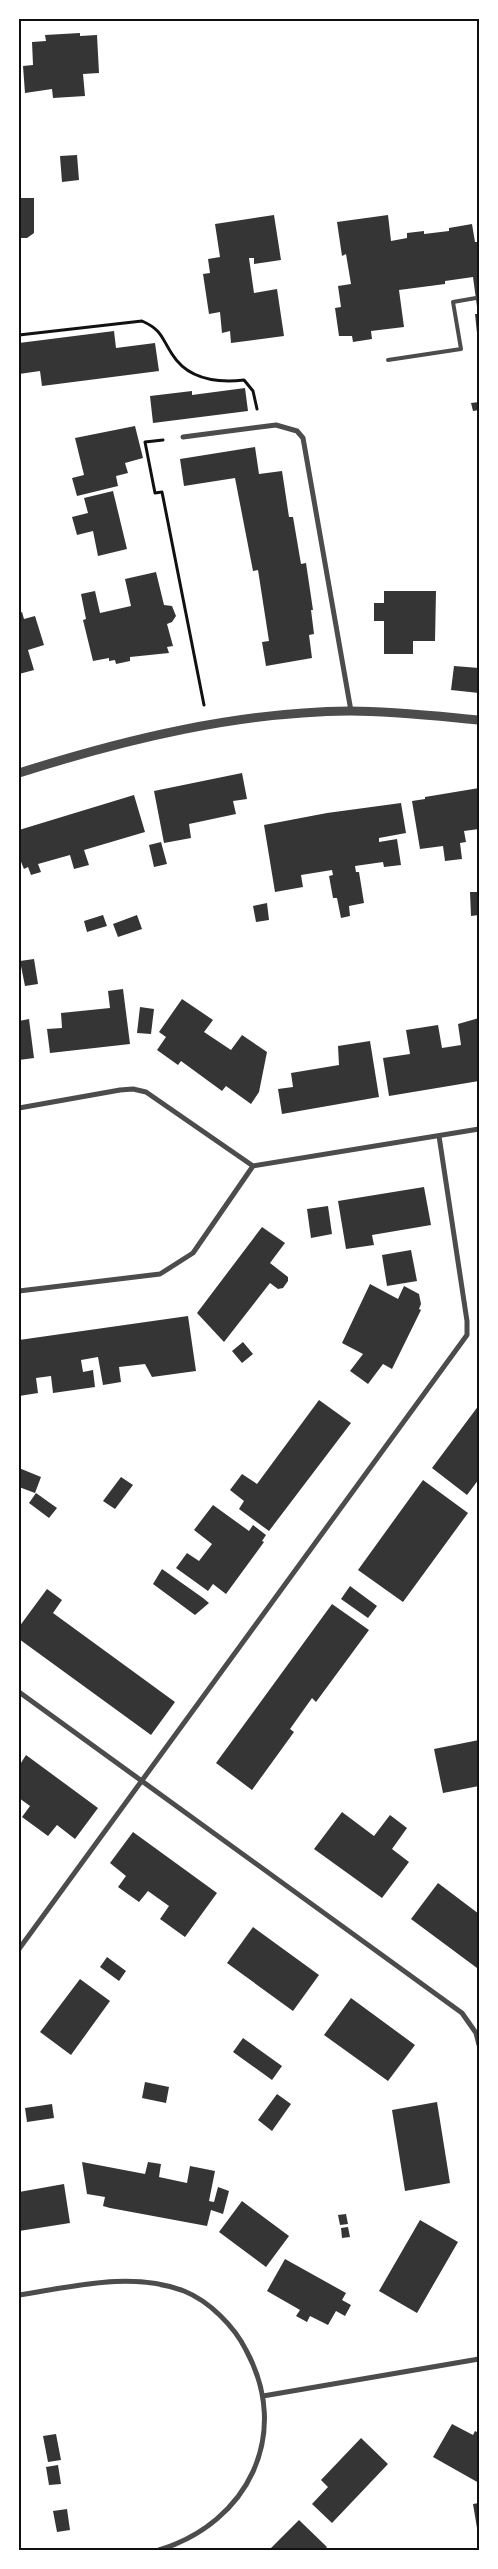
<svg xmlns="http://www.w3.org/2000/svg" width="498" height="2569" font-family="'Exo 2',sans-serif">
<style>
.building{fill:#353535}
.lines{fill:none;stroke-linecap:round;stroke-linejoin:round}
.path{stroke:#111;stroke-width:3}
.service{stroke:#4c4c4c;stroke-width:4}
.minor{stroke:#4c4c4c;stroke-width:5}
.tertiary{stroke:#4c4c4c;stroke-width:9}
.neatline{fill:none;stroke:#111;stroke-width:2}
</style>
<rect width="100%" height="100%" fill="#fff"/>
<path class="building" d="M80 33V36L97 35 99 73 83 74 85 96 53 98 52 89 25 93 23 66 33 65 32 42 46 41 45 35Z
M77 155 79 180 62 182 60 156Z
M19 198H34V233L27 238H19Z
M274 215 281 260 254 264V258H249L254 293 277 289 284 336 231 343 230 331 222 333 220 312 209 314 203 274 210 273 208 259 220 257 215 224Z
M388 215 391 241 407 238V233L424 231V234L449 231V228L472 224 475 242H479V333H477L475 314H478L473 277 445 281V284L399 290 404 327 371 331 372 339 353 342 352 336H339L335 308 341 307 338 286 351 284 346 254 342 256 337 222Z
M114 331 116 348 155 343 159 371 42 386 40 371 19 374V343Z
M245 388 248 411 153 423 150 396 192 391V395Z
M479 402V410L473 411 471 403Z
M135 426 143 458 125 463 128 473 116 476 118 486 77 496 72 478 84 475 75 438Z
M255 447 259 474 282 471 289 517H293L301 564 306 563 313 610H311L314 634 309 635 312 658 266 666 262 642 269 641 258 570 253 571 235 478 184 486 180 459Z
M113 491 127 549 98 556 93 531 77 535 72 517 88 513 84 498Z
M156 572 164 605 172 606 176 616 172 622 167 624 173 646 167 647 169 653 130 657V661L116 664 115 660 109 661V658L93 661 83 620 86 619 81 594 95 591 100 613 131 606 125 579Z
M384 591H436L435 641H413V654H384V621H374V603H384Z
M22 612 24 619 35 616 44 645 28 650 34 670 19 674V613Z
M454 666 479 668V693L451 690Z
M242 773 247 799 233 801 236 814 189 824 191 838 164 843 154 791Z
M479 788V829L464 831 466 842 460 843 462 859 445 861 443 846 420 849 412 801 425 799V797Z
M134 795 145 832 84 850 89 865 74 869 70 855 38 864 41 872 31 875 28 867 24 869 19 857V830Z
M401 803 406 833 379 838V842L397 839 401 865 384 867 383 862 355 866 356 872H359L364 903 349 906 350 916 341 918 337 898H333L329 876 333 875 332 870 301 875 303 887 275 892 264 825 327 813Z
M161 842 167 864 154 867 149 845Z
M470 892H479V915L471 916Z
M267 903 269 920 256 922 253 906Z
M103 915 107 926 87 932 84 921Z
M137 915 142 929 118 937 113 924Z
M34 959 38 984 25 986 20 961Z
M123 989 130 1044 50 1053 47 1029 62 1028 61 1013 110 1008 108 991Z
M182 999 213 1020 204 1032 231 1050 242 1035 267 1052 259 1092 251 1104 226 1086 222 1091 181 1061 178 1065 157 1050 166 1037 159 1032Z
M140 1007 154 1009 151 1034 137 1033Z
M479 1018V1081L389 1096 383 1058 410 1054 406 1030 438 1025 442 1048 461 1045 458 1024Z
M29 1019 34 1058 19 1060V1021Z
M370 1041 379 1097 282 1114 278 1089 293 1087 291 1073 339 1065 338 1046Z
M424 1187 431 1225 372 1235 374 1245 346 1249 338 1201Z
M328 1206 332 1234 311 1238 307 1209Z
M262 1227 285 1243 270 1263 288 1277V1281L283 1288 278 1289 270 1283 224 1342 197 1313Z
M411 1250 417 1281 387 1286 382 1255Z
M370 1284 398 1299 404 1286 419 1294 421 1304 419 1309 421 1310 392 1369 383 1364 368 1384 350 1371 363 1354 342 1343Z
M188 1316 196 1371 152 1377 145 1364 119 1367 121 1382 103 1385 98 1357 81 1360 83 1372 93 1370 95 1387 53 1393 51 1376 36 1378 38 1393 19 1396V1340Z
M243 1342 253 1354 242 1363 232 1351Z
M319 1400 351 1423 269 1531 239 1509 244 1501 230 1490 242 1474 257 1484Z
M479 1405V1479L467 1495 432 1468Z
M19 1468 41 1477 35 1493 19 1487Z
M121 1477 133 1485 115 1509 103 1501Z
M423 1480 468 1513 403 1602 358 1570Z
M36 1493 57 1508 49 1518 29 1503Z
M213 1505 249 1531 253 1525 266 1535 262 1541 264 1542 226 1594 213 1584 208 1591 176 1568 187 1553 199 1561 212 1544 194 1530Z
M162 1569 203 1598 209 1603 195 1615 153 1584Z
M350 1586 377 1606 368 1618 341 1599Z
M47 1589 62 1600 53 1613 175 1702 151 1735 19 1639V1627Z
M332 1604 369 1630 316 1702 312 1698 290 1729 294 1732 252 1790 216 1763Z
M479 1740V1786L443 1793 434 1749Z
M26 1755 98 1808 75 1839 57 1825 48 1836 22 1817 30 1806 19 1798V1766Z
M342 1812 374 1836 390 1815 407 1828 392 1849 409 1862 382 1898 314 1849Z
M133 1832 217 1893 185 1937 160 1919 169 1906 148 1891 139 1902 118 1887 126 1876 110 1863Z
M438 1883 479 1914V1965L477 1968 411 1919Z
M253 1927 319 1975 293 2011 227 1963Z
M107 1957 126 1971 119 1981 100 1967Z
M80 1979 110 2001 71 2055 40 2032Z
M351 1998 415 2045 388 2081 324 2035Z
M243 2038 282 2066 272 2080 233 2052Z
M145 2082 169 2087 166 2103 142 2098Z
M277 2094 291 2104 272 2131 258 2120Z
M437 2102 450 2183 405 2191 392 2110Z
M52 2104 54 2118 27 2122 25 2108Z
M82 2162 145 2174 148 2162 161 2164 159 2177 187 2183 190 2166 215 2171 209 2201 214 2202 218 2187 229 2191 223 2214 211 2210 207 2226 110 2208 103 2206 105 2197 87 2194Z
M64 2184 70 2223 19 2231V2192Z
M242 2201 289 2236 266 2267 219 2232Z
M346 2214 348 2224 340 2225 338 2215Z
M420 2220 458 2242 417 2313 379 2291Z
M348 2227 350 2237 342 2238 341 2228Z
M285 2259 346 2293 342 2300 351 2305 345 2316 336 2311 328 2325 310 2316 307 2322 296 2316 300 2310 267 2291Z
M452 2424 473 2435 475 2431 479 2433V2483L433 2457Z
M56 2434 61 2460 48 2462 43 2436Z
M361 2438 388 2464 332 2523 312 2504 328 2487 321 2480Z
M58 2465 61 2484 49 2485 46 2467Z
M479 2503V2534H478L473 2504Z
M67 2509 70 2530 57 2532 53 2511Z
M299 2520 327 2547 324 2550H269Z"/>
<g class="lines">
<path class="path" d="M19 335 142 321C162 330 161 337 172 354 188 380 217 383 244 380L253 391 257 409
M163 440 145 442 155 493 162 492 204 705"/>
<path class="service" d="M388 360 461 349 453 302 476 298"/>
<path class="minor" d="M183 437 276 425 297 431 303 438 351 711
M19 1108 120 1090 133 1089 146 1092 253 1166 193 1253 160 1274 19 1291
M253 1166 479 1129
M19 1692 462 2013 476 2033 479 2045
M19 1949 467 1335V1321L439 1136
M19 2295C72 2287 131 2271 184 2291 209 2301 234 2326 246 2350 292 2434 248 2523 159 2550
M263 2396 479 2359"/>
<path class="tertiary" d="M19 773C126 739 238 712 350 711 393 711 436 716 479 720"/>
</g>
<rect width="498" height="2569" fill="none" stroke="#ffffff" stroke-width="40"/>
<rect x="20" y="20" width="458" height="2529" class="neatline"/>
</svg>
